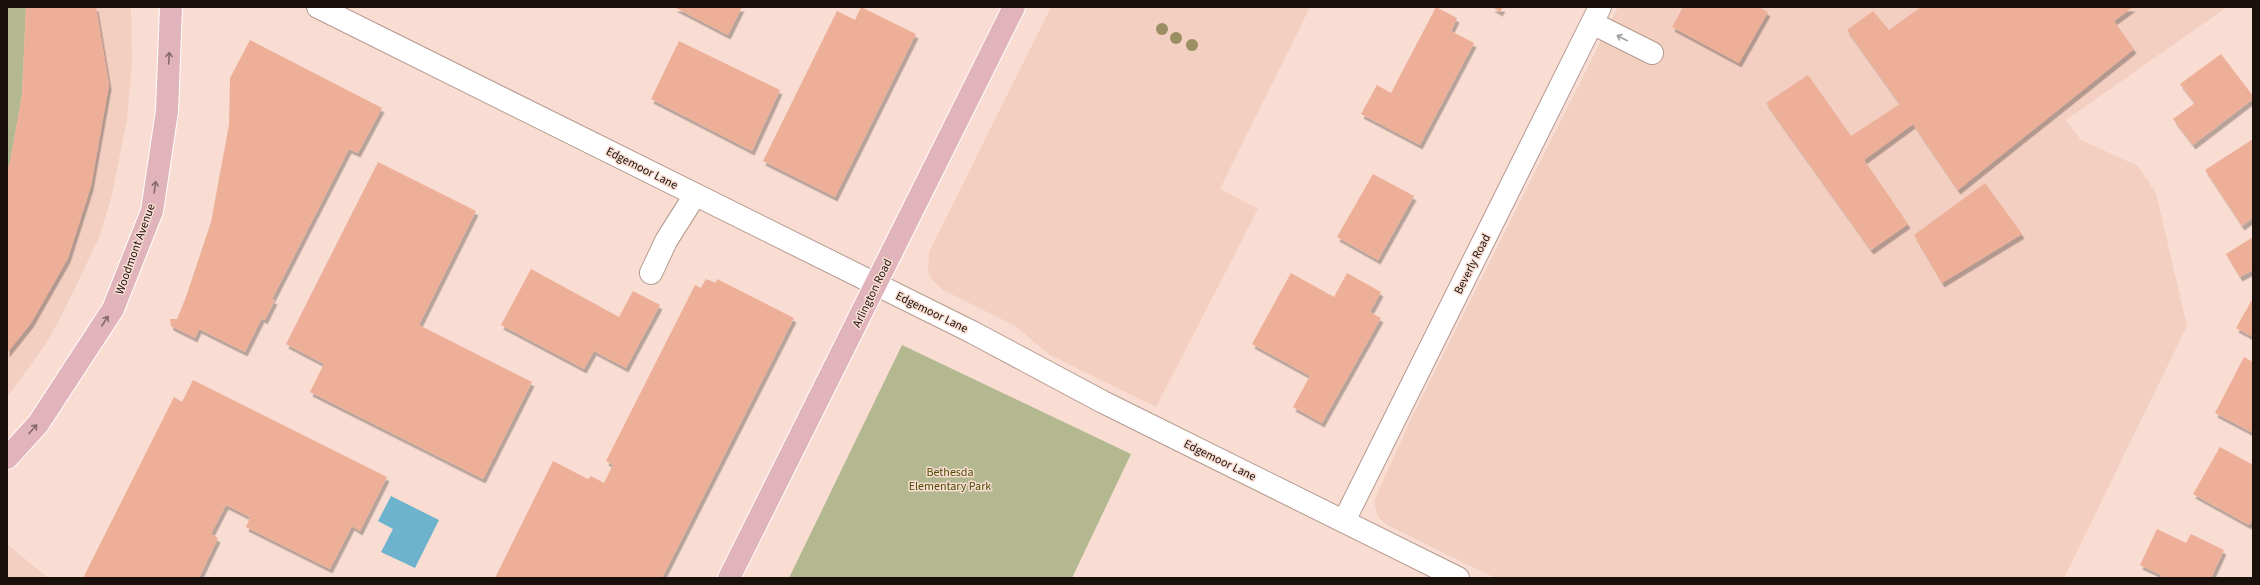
<svg xmlns="http://www.w3.org/2000/svg" width="2260" height="585" font-family="'Source Sans 3',sans-serif">
<style>
.built{fill:#f3cfc1}
.green{fill:#b4b891}
.water{fill:#6eb3ce}
.building{fill:#edaf98;filter:url(#shadow)}
.lines{fill:none;stroke-linecap:round;stroke-linejoin:round}
.minor-casing{stroke:#b3998f;stroke-width:24}
.major-casing{stroke:#fff;stroke-width:24}
.minor{stroke:#fff;stroke-width:22}
.major{stroke:#e1b3bb;stroke-width:22}
.tree{fill:#9a8e62}
.oneway{stroke:#a39f9e}
.oneway2{stroke:#876a6c}
.labels{text-anchor:middle;stroke-width:3;stroke-linejoin:round;paint-order:stroke}
.street-label{font-size:12px;fill:#19100c;stroke:#f9ddd2}
.park-label{font-size:12px;fill:#4c4e06;stroke:#f9ddd2}
</style>
<defs>
<filter id="shadow"><feDropShadow dx="2.5" dy="4.5" stdDeviation="0" flood-color="#0004"/></filter>
</defs>
<rect width="100%" height="100%" fill="#f9ddd2"/>
<path class="built" d="M7 7H131L132 65 127 120 111 199 98 240 60 319 43 348 7 397Z
M1051 7H1310L1220 189 1258 209 1156 407 1050 355 1015 326 943 290 932 280 928 272 929 252Z
M1618 7H2227L2066 120 2081 140 2138 166 2156 193 2187 326 2064 578H1495L1387 525 1378 517 1374 501 1411 419Z
M7 544 48 578H7Z"/>
<path class="green" d="M7 7H26L22 95 10 163 7 170Z
M902 345 1131 454 1072 578H789Z"/>
<path class="water" d="M391 496 439 520 415 568 381 552 393 529 378 521Z"/>
<path class="building" d="M26 7H96L109 85 91 186 68 258 31 323 7 353V170L10 163 22 95Z
M674 7H742L728 35Z
M861 7 916 34 835 197 763 161 837 11 855 20Z
M1436 7 1457 18 1451 31 1474 43 1420 145 1361 114 1377 85 1391 93Z
M1492 7H1503L1500 12Z
M1683 7H1759L1768 12 1739 63 1672 27Z
M1921 7H2133L2114 21 2134 49 1958 190 1913 124 1864 160 1908 224 1871 250 1766 103 1808 75 1851 136 1900 104 1847 30 1873 11 1889 30Z
M250 40 382 108 358 153 349 149 272 299 275 300 265 320 262 318 245 352 199 329 195 338 171 326 170 319H177L186 297 211 222 229 125 230 78Z
M679 41 780 90 752 151 651 99Z
M2221 54 2253 96V99L2193 145 2173 119 2195 103 2180 84Z
M2253 139V218L2242 226 2205 170Z
M378 162 476 211 419 325 532 382 483 479 310 392 324 364 286 344Z
M1373 174 1414 196 1378 260 1337 237Z
M1985 183 2022 234 1942 283 1914 235Z
M2253 237V270L2240 277 2226 254Z
M531 269 619 317 633 291 660 305 626 368 594 351 584 369 501 325Z
M1291 273 1334 297 1347 273 1381 292 1370 312 1381 318 1322 423 1293 407 1310 376 1252 344Z
M706 279 716 283 717 279 794 318 662 578H495L553 461 588 479 591 476 604 483 613 465 606 461 695 285 701 288Z
M2253 298V337L2236 328Z
M2244 357 2253 362V433L2215 413Z
M193 380 387 477 360 531 352 526 330 569 246 527 250 517 226 505 211 534 218 538 199 578H83L174 397 182 402Z
M2220 447 2253 465V519L2249 525 2193 494Z
M2157 529 2186 543 2191 534 2224 550 2211 578H2160L2161 575 2140 565Z"/>
<g class="lines">
<g class="minor-casing">
<path id="minor" d="M318 7 972 332 1103 402 1458 578
M1592 23 1652 53
M651 273 666 241 695 195
M1344 521 1600 7"/>
</g>
<g class="major-casing">
<path id="major" d="M7 458 38 424 113 309 152 211 167 111 171 7
M729 578 1014 7"/>
</g>
<use href="#minor" class="minor"/>
<use href="#major" class="major"/>
</g>
<g class="tree">
<circle cx="1162" cy="29" r="6"/>
<circle cx="1176" cy="38" r="6"/>
<circle cx="1192" cy="45" r="6"/>
</g>
<defs><path id="oneway-shaft" d="M-6 0H5M1.5-3L5.5 0L1.5 3" fill="none" stroke-width="1.6" stroke-linecap="round" stroke-linejoin="round"/></defs>
<use class="oneway" href="#oneway-shaft" transform="translate(1622 38) rotate(-153)"/>
<g class="oneway2">
<use href="#oneway-shaft" transform="translate(169 58) rotate(-87)"/>
<use href="#oneway-shaft" transform="translate(155 187) rotate(-82)"/>
<use href="#oneway-shaft" transform="translate(105 321) rotate(-57)"/>
<use href="#oneway-shaft" transform="translate(33 429) rotate(-48)"/>
</g>
<g class="labels">
<g class="street-label">
<text transform="translate(642 168) rotate(27)" y="4">Edgemoor Lane</text>
<text transform="translate(135 249) rotate(-70)" y="4">Woodmont Avenue</text>
<text transform="translate(1472 264) rotate(-63)" y="4">Beverly Road</text>
<text transform="translate(872 293) rotate(-64)" y="4">Arlington Road</text>
<text transform="translate(932 312) rotate(26)" y="4">Edgemoor Lane</text>
<text transform="translate(1220 460) rotate(26)" y="4">Edgemoor Lane</text>
</g>
<g class="park-label">
<text x="950" y="476">Bethesda<tspan x="950" dy="14">Elementary Park</tspan></text>
</g>
</g>
<rect width="2260" height="585" fill="none" stroke="#19100c" stroke-width="16"/>
</svg>
